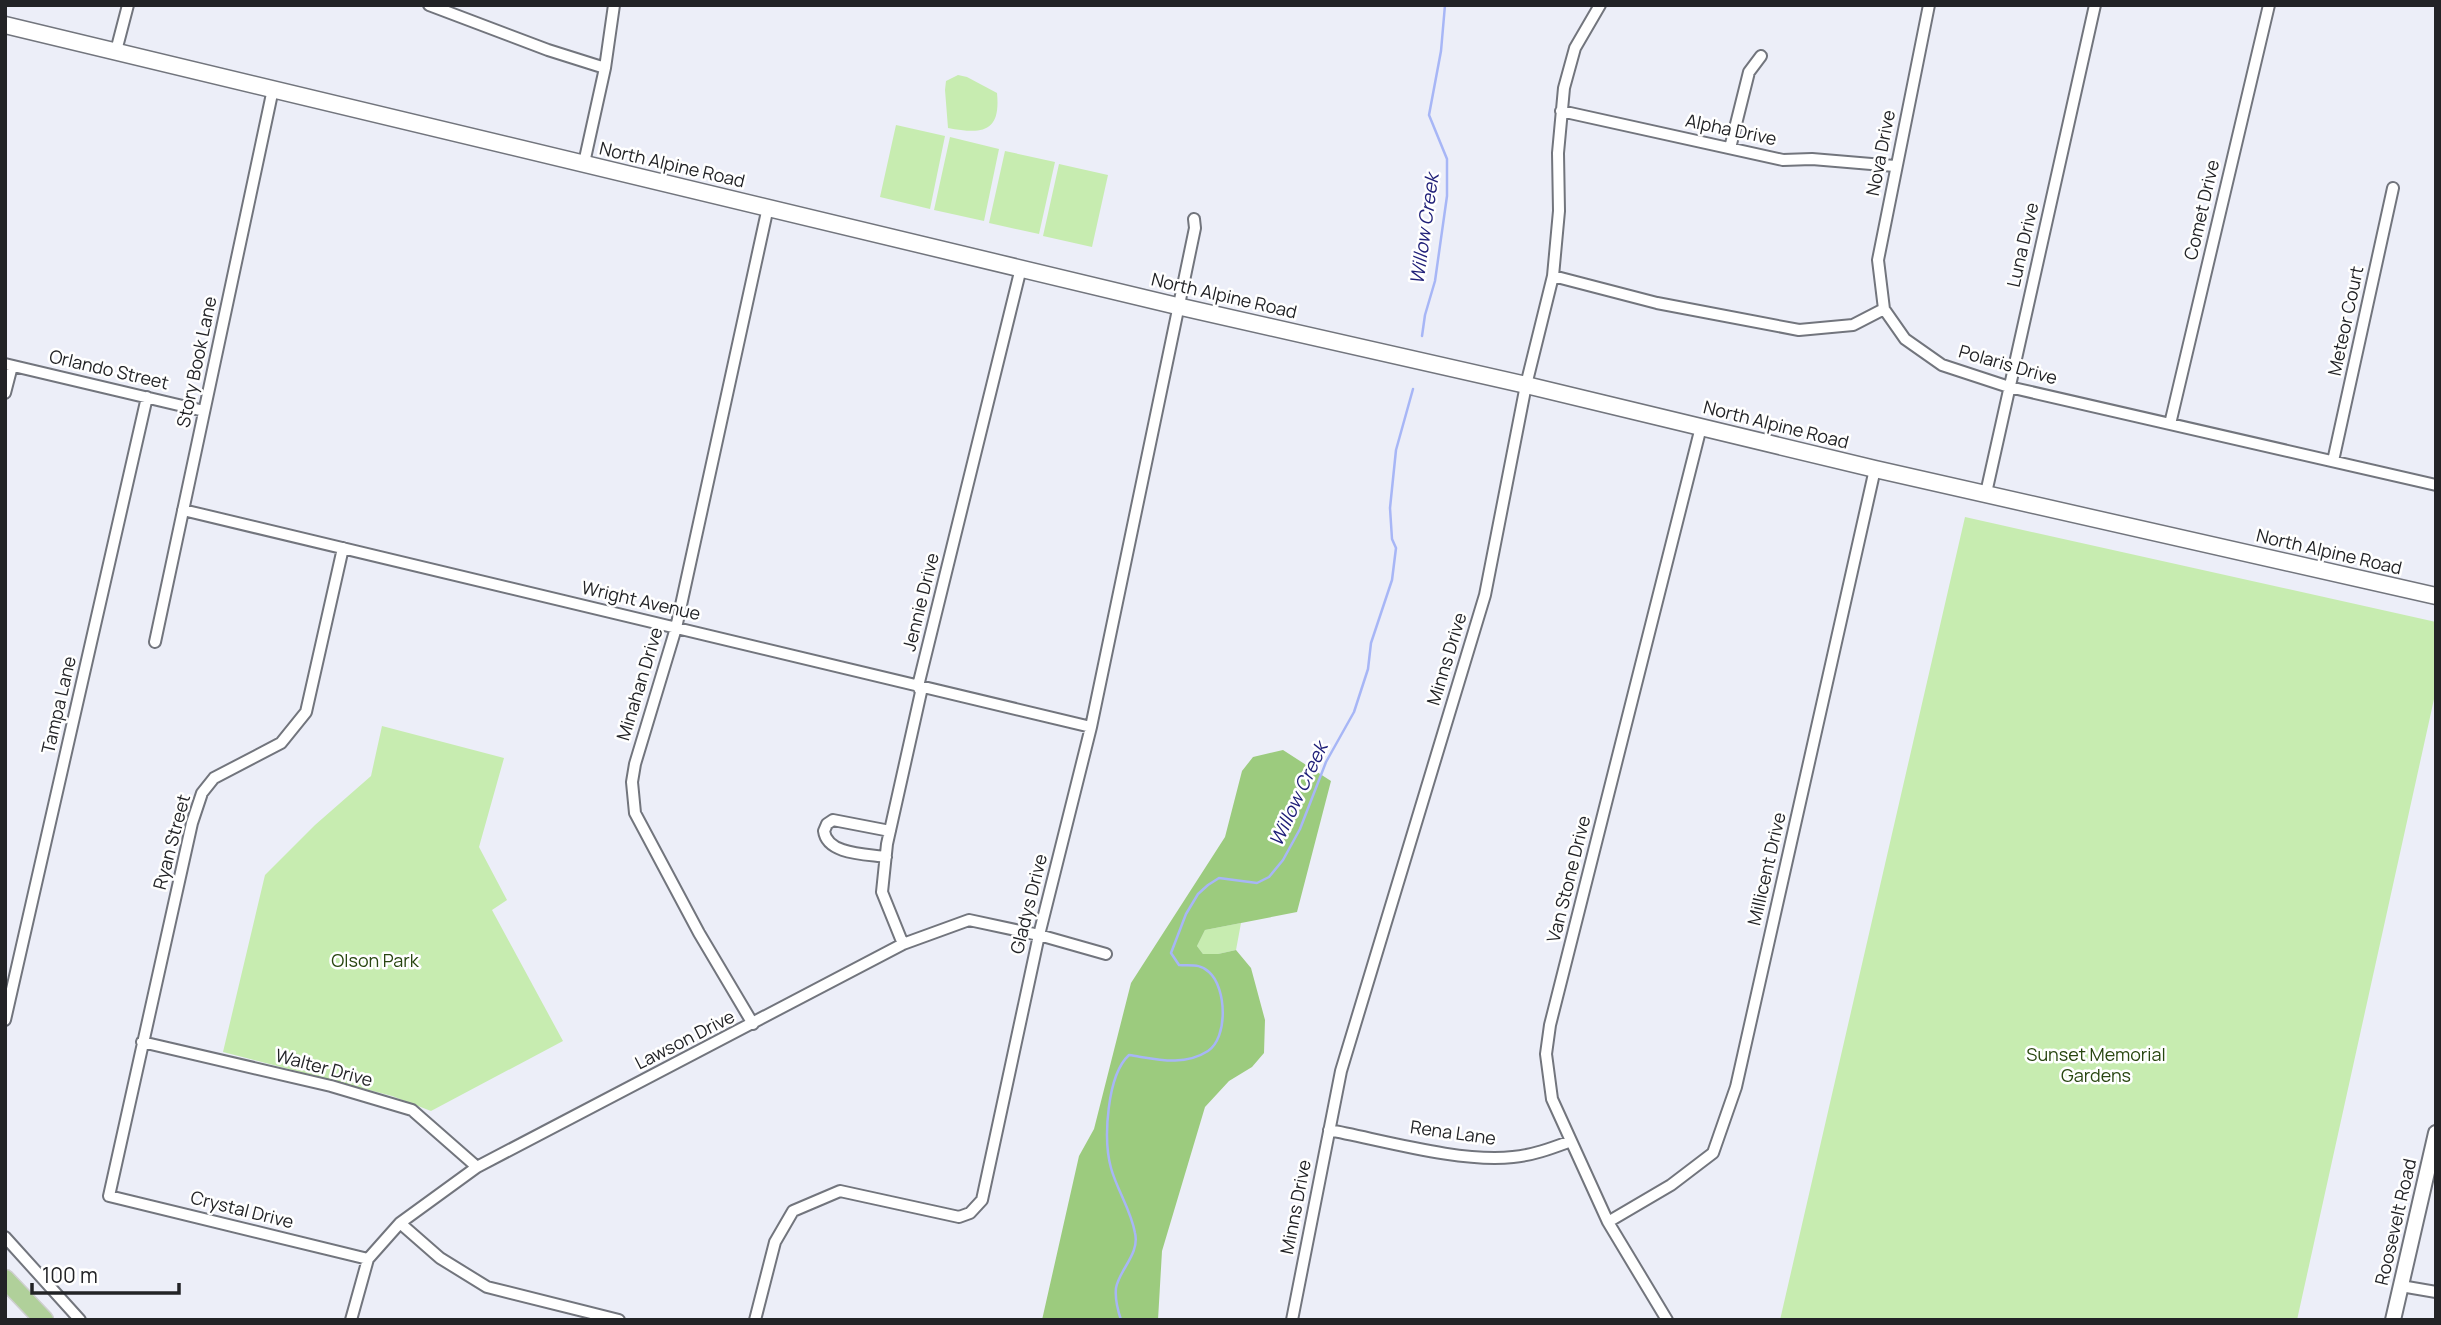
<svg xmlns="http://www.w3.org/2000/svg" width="2441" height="1325" font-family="Manrope,sans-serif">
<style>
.green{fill:#c7ecb0}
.forest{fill:#9ccb7e}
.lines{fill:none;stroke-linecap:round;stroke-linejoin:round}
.stream{stroke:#a7b6f6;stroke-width:2.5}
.minor-casing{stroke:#72757d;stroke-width:14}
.tertiary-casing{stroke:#72757d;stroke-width:18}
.secondary-casing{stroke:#72757d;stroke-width:19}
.primary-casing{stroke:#cecfcf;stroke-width:21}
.minor{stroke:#fff;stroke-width:10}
.tertiary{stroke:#fff;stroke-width:14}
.secondary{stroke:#fff;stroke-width:16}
.primary{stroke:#b0d09a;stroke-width:18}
.labels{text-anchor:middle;stroke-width:5;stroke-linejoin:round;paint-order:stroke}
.street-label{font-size:18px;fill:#222326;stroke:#fff}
.park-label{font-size:18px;fill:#284610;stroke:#fff}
.water-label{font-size:19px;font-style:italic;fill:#202079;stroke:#fff}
</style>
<rect width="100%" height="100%" fill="#eceef8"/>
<path class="green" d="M958 75 967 77 997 93C1001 134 981 134 948 128L945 90 946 81Z
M896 125 945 136 930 209 880 197Z
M950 137 999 149 984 221 934 210Z
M1005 151 1055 162 1039 234 989 223Z
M1059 164 1108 175 1092 247 1043 236Z
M1965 517 2436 622V690L2297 1320H1780Z
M382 726 504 758 479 847 507 900 492 910 563 1041 431 1111 392 1096 223 1052 265 875 315 825 371 776Z
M1241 923 1236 950 1218 954H1203L1197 946 1205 930Z"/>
<path class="forest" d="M1283 750 1331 781 1297 912 1205 930 1197 946 1203 954H1218L1236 950 1251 968 1265 1020 1264 1053 1252 1067 1229 1081 1205 1107 1162 1251 1158 1320H1042L1079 1156 1094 1129 1131 983 1225 837 1242 771 1253 757Z"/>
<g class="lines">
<path class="stream" d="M1422 336 1425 315 1435 281 1447 196V159L1429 115 1441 51 1445 5
M1121 1320C1118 1311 1115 1297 1116 1288 1119 1270 1140 1254 1135 1233 1131 1210 1117 1190 1111 1168 1103 1139 1107 1075 1129 1055 1156 1059 1183 1067 1208 1051 1228 1038 1227 988 1209 972 1200 963 1190 966 1179 965L1171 953 1186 914 1198 894 1208 885 1219 878 1257 883 1269 877 1283 860 1300 829 1326 762 1354 712 1368 669 1371 643 1392 580 1396 548 1392 539 1390 508 1396 450 1413 389"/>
<g class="minor-casing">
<path id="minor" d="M429 5 548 50 605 68
M1929 5 1878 260 1884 309 1905 339 1942 365 2009 387 2436 485
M116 51 128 5
M1561 111 1783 160 1812 159 1895 166
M1730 148 1749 72 1761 56
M584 163 605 68 614 5
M1553 276 1657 303 1799 330 1853 325 1884 309
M5 364 204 411
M5 393 12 366
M2170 424 2269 5
M2333 461 2393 188
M1986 493 2095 5
M183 510 1091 727
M343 548 306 712 281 743 214 778 202 793 192 823 109 1196 368 1259
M155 642 273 89
M886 857C867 854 827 855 824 831L827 824 833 820 890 831
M903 944 882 892 887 844 921 692 918 686 1021 268
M5 1020 147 397
M753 1024 699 933 635 813 632 782 635 764 676 628 768 207
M142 1042 331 1086 412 1110 477 1167
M1329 1130C1382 1140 1461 1163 1513 1157 1534 1155 1552 1148 1571 1141
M1608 1222 1671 1185 1713 1153 1736 1087 1875 469
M400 1223 440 1258 487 1287 619 1320
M5 1237 80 1320
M2401 1286 2436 1292
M351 1320 368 1259 400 1223 477 1167 903 944 969 920 1039 935 1106 954
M755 1320 775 1242 793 1211 840 1191 959 1217 970 1213 982 1200 1039 935 1091 727 1195 228 1194 219
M1292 1320 1341 1071 1485 595 1526 385 1553 276 1559 211 1558 153 1564 88 1575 48 1600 5
M1667 1320 1608 1222 1552 1099 1546 1054 1550 1025 1701 427"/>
</g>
<g class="tertiary-casing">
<path id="tertiary" d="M2393 1320 2436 1133"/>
</g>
<g class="secondary-casing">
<path id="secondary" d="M5 25 1177 306 1526 385 1875 469 2436 596"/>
</g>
<g class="primary-casing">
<path id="primary" d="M5 1279 44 1320"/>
</g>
<use href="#minor" class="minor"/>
<use href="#tertiary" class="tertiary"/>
<use href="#secondary" class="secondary"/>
<use href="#primary" class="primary"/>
</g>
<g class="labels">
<g class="street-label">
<text transform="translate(1731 130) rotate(12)" y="6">Alpha Drive</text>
<text transform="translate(1881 153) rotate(-79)" y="6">Nova Drive</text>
<text transform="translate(672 165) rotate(13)" y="6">North Alpine Road</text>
<text transform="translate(2202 210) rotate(-77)" y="6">Comet Drive</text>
<text transform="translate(2023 245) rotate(-77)" y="6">Luna Drive</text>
<text transform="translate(1224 296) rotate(13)" y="6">North Alpine Road</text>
<text transform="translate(2346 321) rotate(-78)" y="6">Meteor Court</text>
<text transform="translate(197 362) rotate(-78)" y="6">Story Book Lane</text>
<text transform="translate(2008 365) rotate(16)" y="6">Polaris Drive</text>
<text transform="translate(109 370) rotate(13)" y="6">Orlando Street</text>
<text transform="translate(1776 425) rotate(14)" y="6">North Alpine Road</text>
<text transform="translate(2329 552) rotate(13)" y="6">North Alpine Road</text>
<text transform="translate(641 601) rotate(13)" y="6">Wright Avenue</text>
<text transform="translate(921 602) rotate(-76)" y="6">Jennie Drive</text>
<text transform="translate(1447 659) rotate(-73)" y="6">Minns Drive</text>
<text transform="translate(640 684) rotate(-73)" y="6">Minahan Drive</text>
<text transform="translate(59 705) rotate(-77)" y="6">Tampa Lane</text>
<text transform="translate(172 842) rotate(-75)" y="6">Ryan Street</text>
<text transform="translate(1767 869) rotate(-77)" y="6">Millicent Drive</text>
<text transform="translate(1569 879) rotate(-76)" y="6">Van Stone Drive</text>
<text transform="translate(1029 904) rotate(-76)" y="6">Gladys Drive</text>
<text transform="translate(685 1040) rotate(-27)" y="6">Lawson Drive</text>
<text transform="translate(324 1068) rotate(15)" y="6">Walter Drive</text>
<text transform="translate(1453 1133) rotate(8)" y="6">Rena Lane</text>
<text transform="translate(1296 1207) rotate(-79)" y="6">Minns Drive</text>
<text transform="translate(242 1210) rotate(14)" y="6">Crystal Drive</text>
<text transform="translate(2396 1222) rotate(-77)" y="6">Roosevelt Road</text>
</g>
<g class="park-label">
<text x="375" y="967">Olson Park</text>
<text x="2096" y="1061">Sunset Memorial<tspan x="2096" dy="21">Gardens</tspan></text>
</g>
<g class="water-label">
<text transform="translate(1424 229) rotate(-82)" y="7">Willow Creek</text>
<text transform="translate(1298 794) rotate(-65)" y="7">Willow Creek</text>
</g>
</g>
<rect width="2441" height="1325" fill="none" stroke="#222326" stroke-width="14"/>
<path d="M32 1283v10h147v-10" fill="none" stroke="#222326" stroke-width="3.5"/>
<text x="42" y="1283" font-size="21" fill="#222326" stroke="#ffffff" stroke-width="5" paint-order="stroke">100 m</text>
</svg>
